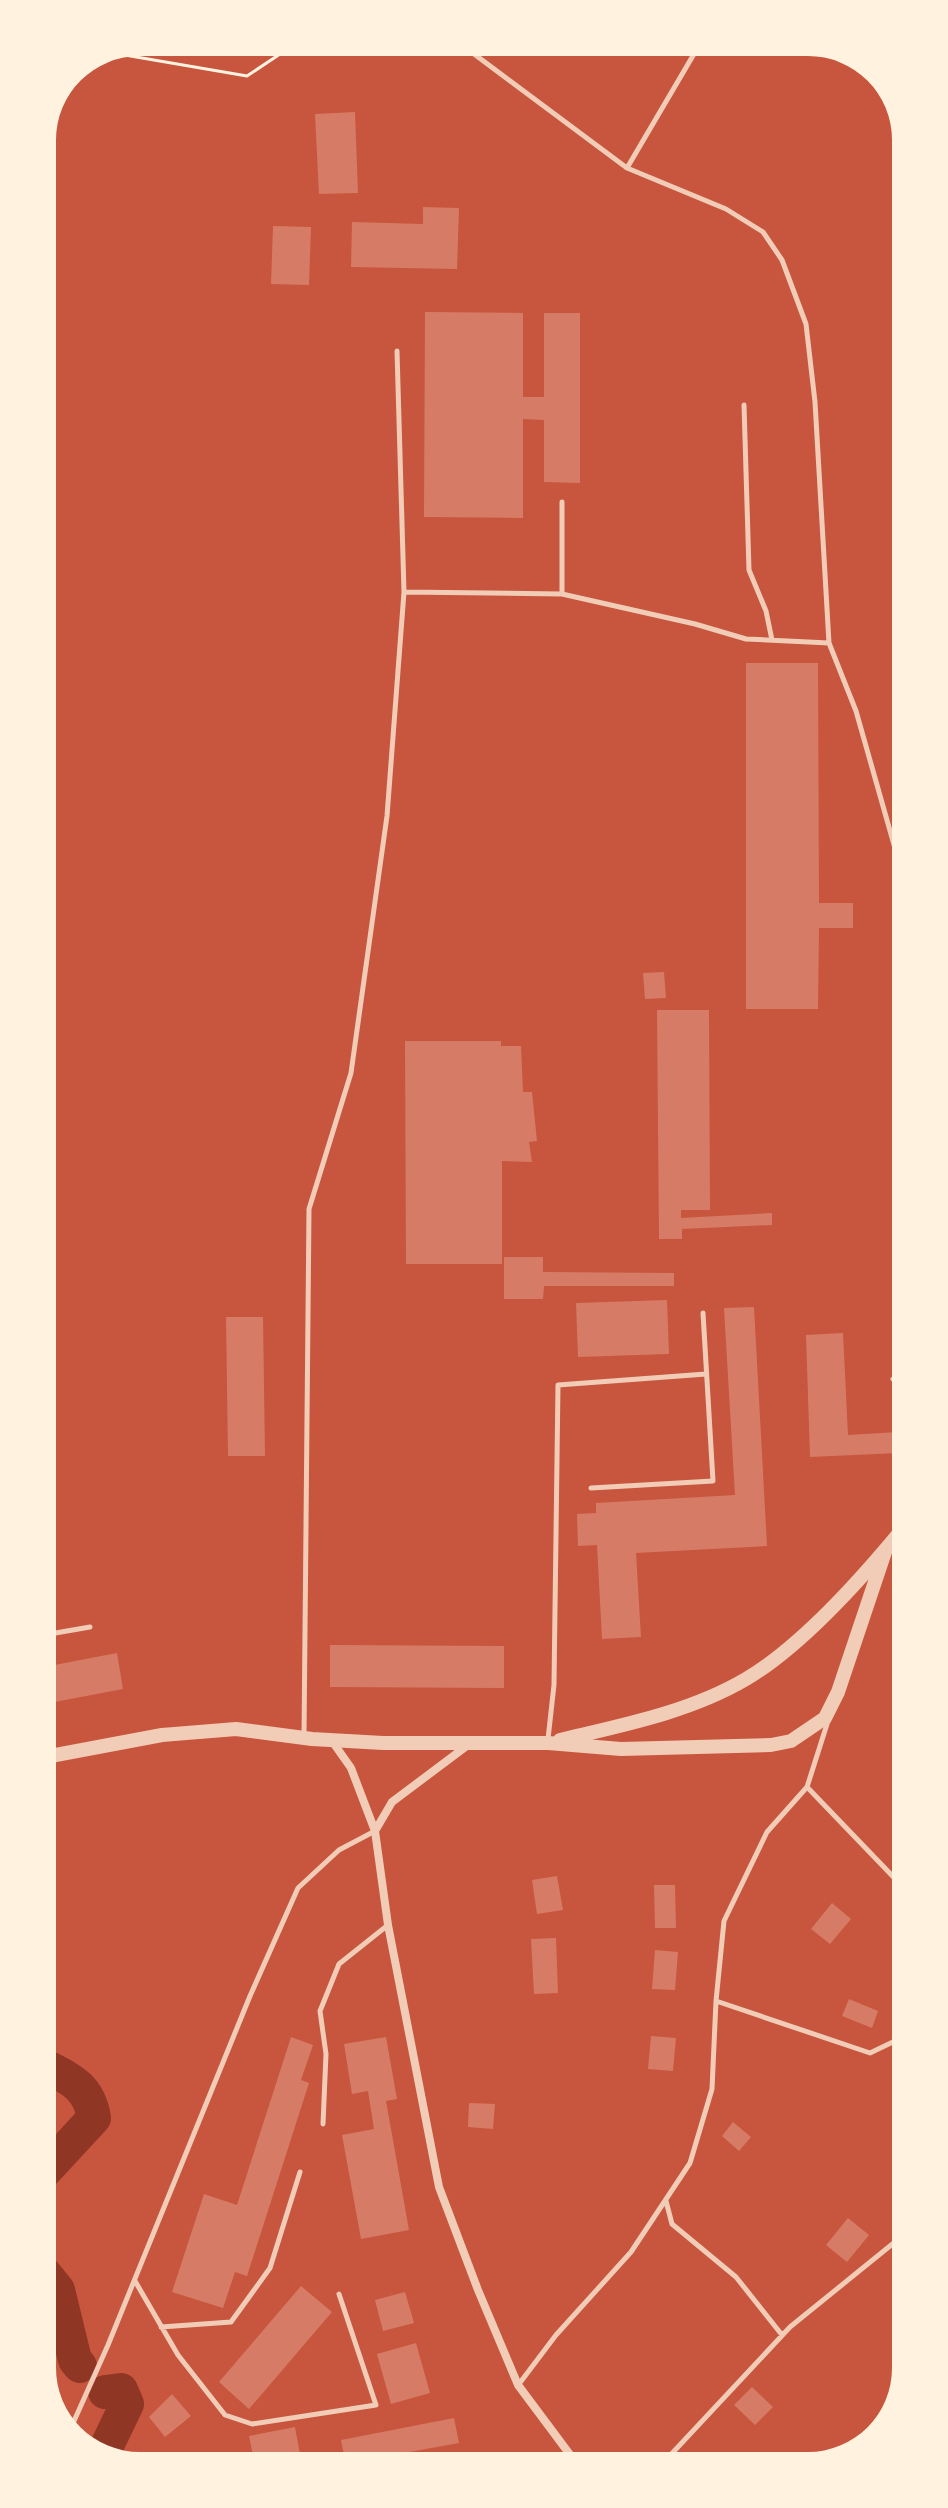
<svg xmlns="http://www.w3.org/2000/svg" width="948" height="2508" font-family="Mulish,sans-serif">
<style>
.lines{fill:none;stroke-linecap:round;stroke-linejoin:round}
.river{stroke:#8f3625;stroke-width:34}
.building{fill:#d67c66}
.path{stroke:#fff3e0;stroke-width:3}
.service{stroke:#f1ccb7;stroke-width:5}
.minor{stroke:#f1ccb7;stroke-width:8}
.tertiary{stroke:#f1ccb7;stroke-width:14}
</style>
<rect width="100%" height="100%" fill="#c8553d"/>
<g class="lines">
<path class="river" d="M45 2066C71 2079 89 2087 94 2118L45 2171
M45 2274 58 2290 75 2360 80 2366
M103 2454 127 2404 121 2390 105 2392"/>
</g>
<path class="building" d="M355 112 358 193 319 194 315 114Z
M423 207 459 208 457 269 351 267 352 222 423 224Z
M273 226 311 227 309 285 271 284Z
M425 312 523 313V397H544V313H580V483L544 482V420L523 419V518L424 517Z
M746 663H818L819 903H853V928H819L818 1009H746Z
M903 683V713H901L898 684Z
M664 972 666 998 645 999 643 973Z
M657 1010H709L710 1210H681V1218L772 1213V1225L682 1229V1239H659Z
M405 1041H501V1046H521L523 1092H532L537 1141 529 1142 532 1162 502 1161V1264H406Z
M504 1257H543V1272L674 1273V1286H544L543 1299H504Z
M667 1300 669 1354 578 1357 576 1303Z
M754 1307 767 1546 636 1553 641 1637 602 1639 597 1545 578 1546 577 1514 596 1513V1503L735 1495 724 1308Z
M226 1317H263L265 1456H228Z
M843 1333 848 1435 898 1432 899 1453 810 1457 806 1335Z
M330 1645 504 1646V1688L330 1687Z
M117 1653 123 1689 44 1704V1667Z
M557 1876 563 1910 537 1914 532 1880Z
M654 1885H675L676 1928H655Z
M832 1903 851 1919 830 1944 811 1929Z
M556 1938 558 1993 534 1994 531 1939Z
M655 1950 678 1952 675 1990 652 1989Z
M849 1999 878 2011 872 2028 842 2016Z
M651 2036 676 2038 673 2071 648 2069Z
M291 2037 313 2045 301 2080 309 2083 247 2276 235 2272 223 2308 172 2292 204 2194 237 2205Z
M386 2037 397 2099 386 2101 409 2230 361 2239 342 2135 374 2129 368 2091 352 2094 344 2044Z
M469 2103 495 2104 493 2129 468 2127Z
M733 2122 751 2137 739 2151 722 2136Z
M848 2218 869 2235 847 2262 826 2245Z
M301 2286 332 2312 249 2409 219 2382Z
M405 2292 414 2323 383 2331 375 2300Z
M416 2343 430 2393 391 2404 377 2354Z
M752 2387 773 2407 755 2425 734 2405Z
M172 2394 191 2416 165 2437 149 2417Z
M454 2418 459 2443 404 2453 406 2464 404 2465H346L341 2440Z
M295 2427 302 2465H255L249 2436Z"/>
<g class="lines">
<path class="path" d="M113 53 247 76 298 42"/>
<path class="service" d="M458 42 627 168 726 209 763 232 782 260 806 324 815 402 829 643 856 711 904 880
M627 168 701 42
M397 351 404 592 562 594 695 624 746 639 829 643
M744 405 749 570 766 611 772 640
M562 502V594
M893 1379 904 1390
M591 1488 713 1481 703 1313
M44 1635 90 1627
M304 1737 309 1209 351 1073 387 816 404 592
M548 1739 554 1685 558 1385 706 1374
M807 1787 904 1888
M716 2001 870 2053 897 2040 905 2033
M323 2124 326 2054 320 2011 339 1964 388 1925
M666 2201 672 2224 736 2277 782 2335
M135 2281 178 2355 225 2415 252 2424 376 2405 339 2294
M161 2327 231 2322 270 2268 300 2172
M519 2384 556 2335 631 2252 690 2163 712 2089 716 2001 724 1921 767 1832 807 1787 828 1721
M70 2430 108 2345 250 1996 298 1888 339 1850 375 1831
M663 2463 790 2327 906 2233"/>
<path class="minor" d="M332 1741 351 1768 375 1831
M468 1745 392 1802 375 1831 388 1925 439 2187 478 2290 518 2385 577 2464"/>
<path class="tertiary" d="M560 1740C623 1725 690 1712 746 1679 802 1646 864 1576 905 1526
M45 1757 162 1735 236 1729 312 1739 383 1743H548L621 1749 771 1745 791 1741 825 1718 838 1692 886 1549"/>
</g>
<path d="M0 0H948V2508H0ZM140 56H808A84 84 0 0 1 892 140V2368A84 84 0 0 1 808 2452H140A84 84 0 0 1 56 2368V140A84 84 0 0 1 140 56Z" fill="#fff3e0" fill-rule="evenodd"/>
</svg>
